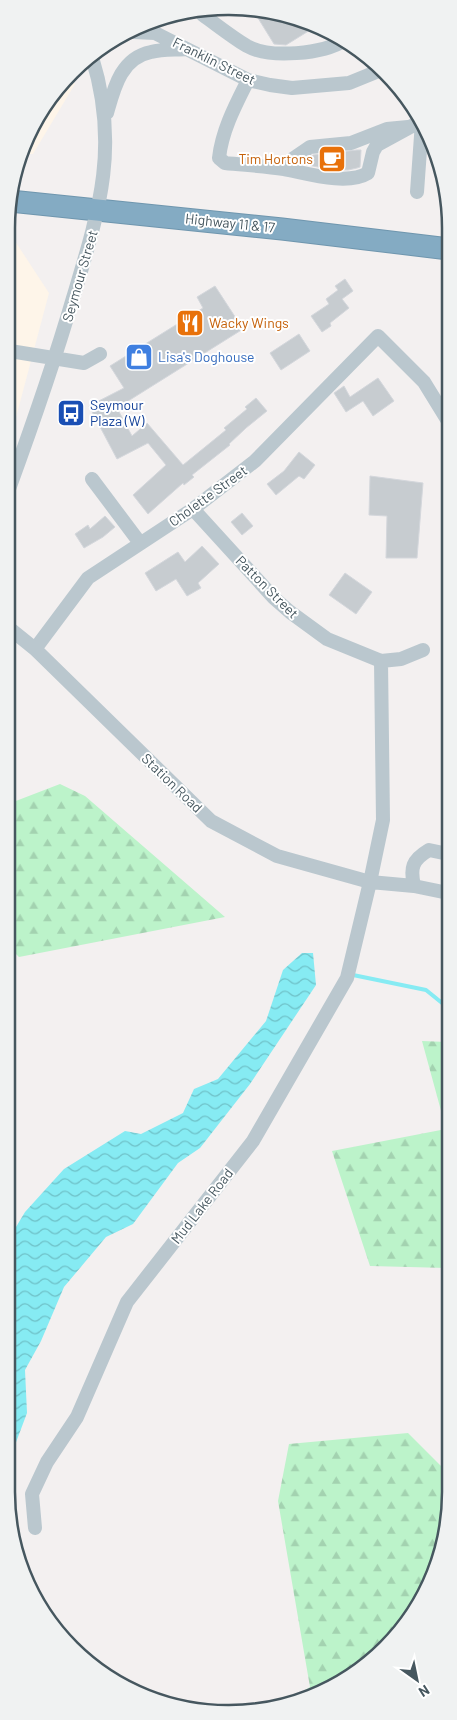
<svg xmlns="http://www.w3.org/2000/svg" width="457" height="1720" font-family="Barlow,sans-serif">
<style>
.commercial{fill:#fef5e9}
.forest{fill:url(#forest-firs)}
.water{fill:url(#water-waves)}
.lines{fill:none;stroke-linecap:round;stroke-linejoin:round}
.stream{stroke:#86ebf3;stroke-width:4}
.building{fill:#c7ccd0;stroke:#d4d7dc}
.highway-casing{stroke:#6f96ae;stroke-width:23}
.minor{stroke:#bac7ce;stroke-width:14}
.highway{stroke:#84abc3;stroke-width:21}
.labels{text-anchor:middle;stroke-width:4;stroke-linejoin:round;paint-order:stroke}
.street-label{font-size:14px;fill:#46575f;stroke:#fff}
.food-label{font-size:14px;fill:#c56008;stroke:#fff;text-anchor:end}
.shop-label{font-size:14px;fill:#366cbe;stroke:#fff;text-anchor:start}
.transit-label{font-size:14px;fill:#164399;stroke:#fff;text-anchor:start}
.rim{fill:none;stroke:#46575f;stroke-width:2.5}
</style>
<defs>
<pattern id="forest-firs" width="22" height="20" patternUnits="userSpaceOnUse" patternTransform="scale(1.25)"><rect width="22" height="20" fill="#bcf3ca"/><path d="M5 1l3.5 6h-7zM16 11l3.5 6h-7z" fill="#a3d2b0"/></pattern>
<pattern id="water-waves" width="16" height="10" patternUnits="userSpaceOnUse" patternTransform="scale(1.25)"><rect width="16" height="10" fill="#86ebf3"/><path d="M0 5q4-4 8 0t8 0" fill="none" stroke="#6fc1c8"/></pattern>
</defs>
<rect width="100%" height="100%" fill="#f3f0f0"/>
<path class="commercial" d="M71 77 75 84 33 154H24L44 105Z
M10 241H15L49 293 10 440Z"/>
<path class="forest" d="M60 784 85 796 225 917 19 957 8 946V804Z
M422 1041 447 1042V1268L370 1266 332 1151 446 1129Z
M408 1433 447 1472V1535L421 1603 364 1668 300 1702 282 1704 310 1687 278 1501 289 1444Z"/>
<path class="water" d="M302 953H313L316 985 250 1084 200 1148 178 1163 133 1224 106 1237 64 1287 41 1341 25 1370 27 1413 6 1469 7 1242 25 1212 64 1169 125 1131 141 1134 183 1113 194 1089 218 1079 266 1021 283 970Z"/>
<g class="lines">
<path class="stream" d="M353 975 426 990 447 1007"/>
</g>
<path class="building" d="M253 10H272L315 27 286 45 274 44Z
M357 150H361L360 167 357 168 348 170 328 169 303 164V162L313 155Z
M345 279 353 291 342 299 349 308 330 323 331 326 322 332 311 316 329 304 326 299 338 290 335 286Z
M215 286 243 329 117 408 132 436 147 423 183 465 226 430 224 428 247 409 245 407 256 398 267 411 246 428 229 444 230 445 192 475 194 477 184 485 183 483 148 514 133 495 166 465 148 443 117 459 89 406 124 388 110 366 203 308 197 297Z
M299 334 310 351 281 370 270 353Z
M378 378 394 401 373 416 363 401 346 412 334 393 344 386 350 397Z
M299 452 315 465 304 479 299 476 276 495 267 484 284 471Z
M370 476 423 483 417 558H386L387 516 369 515Z
M242 513 253 526 242 535 231 522Z
M105 516 115 527 103 537 84 548 75 534 88 525 90 529Z
M202 546 219 564 198 583 201 588 187 596 176 579 156 591 145 573 178 552 185 562Z
M345 573 372 592 356 614 329 595Z"/>
<g class="lines">
<g class="highway-casing">
<path id="highway" d="M10 201 282 229 449 249"/>
</g>
<path class="minor" d="M200 11 203 15C217 25 232 37 247 46 270 59 323 54 345 40
M134 32 155 33 248 80 270 85 292 88 349 83 381 70
M248 80C236 104 222 130 219 158L225 163C244 165 264 166 284 169 306 173 347 186 368 173L373 152 377 145 421 121
M107 113C114 88 121 58 151 52 162 49 175 50 187 49
M283 169 291 160 310 147 351 143 387 129 408 127
M417 192 422 122
M10 351 84 363 100 354
M92 479 140 543
M9 489C32 426 54 363 73 298 99 211 120 147 92 57
M193 509 274 598 290 612 327 639 381 661 401 659 423 650
M9 628 35 649 211 821 277 856 370 882 414 886 448 893
M35 649 88 578 193 509 255 461 378 336 424 382 448 421
M414 886C410 868 412 860 429 850L448 854
M35 1528 32 1494 47 1462 77 1417 127 1302 253 1141 347 978 370 882 383 820 381 661"/>
<use href="#highway" class="highway"/>
</g>
<defs>
<g id="cafe-square" transform="scale(1.4375)"><rect x="-9" y="-9" width="18" height="18" rx="4" fill="#e8710a" stroke="#fff"/><path d="M-5.5-4.5H6V0H3Q3 3.5 0 3.5H-2.5Q-5.5 3.5-5.5 0ZM3-3.2v2h1.7v-2ZM-6 4.5H4V6H-6Z" fill="#fff"/></g>
<g id="restaurant-square" transform="scale(1.4375)"><rect x="-9" y="-9" width="18" height="18" rx="4" fill="#e8710a" stroke="#fff"/><path d="M-5-6h1v4h1v-4h1v4h1v-4h1v5L-1.5 .5V6h-2V.5L-5-1ZM5-6V6H3V1.5H1.5Q1.5-4 5-6Z" fill="#fff"/></g>
<g id="shop-square" transform="scale(1.4375)"><rect x="-9" y="-9" width="18" height="18" rx="4" fill="#3f7fe0" stroke="#fff"/><path d="M-5-2.5h2.3a2.7 3.5 0 0 1 5.4 0H5L5.5 6h-11ZM-1.5-2.5h3a1.5 2.3 0 0 0-3 0Z" fill="#fff"/></g>
<g id="bus-square" transform="scale(1.4375)"><rect x="-9" y="-9" width="18" height="18" rx="4" fill="#1a4fb4" stroke="#fff"/><path d="M-5-6H5V4H4V6H2V4H-2V6H-4V4H-5ZM-3.5-4V0h7V-4ZM-3.5 1.2v1.5H-2V1.2ZM2 1.2v1.5H3.5V1.2Z" fill="#fff"/></g>
</defs>
<g fill-rule="evenodd">
<use href="#cafe-square" x="332" y="159"/>
<use href="#restaurant-square" x="190" y="323"/>
<use href="#shop-square" x="139" y="357"/>
<use href="#bus-square" x="71" y="413"/>
</g>
<g class="labels">
<g class="street-label">
<text transform="translate(214 61) rotate(26)" y="5">Franklin Street</text>
<text transform="translate(230 223) rotate(6)" y="5">Highway 11 &amp; 17</text>
<text transform="translate(80 276) rotate(-74)" y="5">Seymour Street</text>
<text transform="translate(208 496) rotate(-36)" y="5">Cholette Street</text>
<text transform="translate(267 587) rotate(45)" y="5">Patton Street</text>
<text transform="translate(172 783) rotate(44)" y="5">Station Road</text>
<text transform="translate(202 1206) rotate(-52)" y="5">Mud Lake Road</text>
</g>
<g class="food-label">
<text x="313" y="164">Tim Hortons</text>
<text x="209" y="328" text-anchor="start">Wacky Wings</text>
</g>
<g class="shop-label">
<text x="158" y="362">Lisa's Doghouse</text>
</g>
<g class="transit-label">
<text x="90" y="410">Seymour<tspan x="90" dy="16">Plaza (W)</tspan></text>
</g>
</g>
<path d="M0 0H457V1720H0ZM228 15H229A213 213 0 0 1 442 228V1492A213 213 0 0 1 229 1705H228A213 213 0 0 1 15 1492V228A213 213 0 0 1 228 15Z" fill="#f0f2f2" fill-rule="evenodd"/>
<path class="rim" d="M228 15H229A213 213 0 0 1 442 228V1492A213 213 0 0 1 229 1705H228A213 213 0 0 1 15 1492V228A213 213 0 0 1 228 15Z"/>
<g transform="translate(417 1680) rotate(147)" stroke="#ffffff" stroke-width="4" paint-order="stroke">
<path d="M0-4L9 19L0 12L-9 19Z" fill="#46575f"/>
<text y="-8" font-size="14" font-weight="bold" text-anchor="middle" fill="#46575f">N</text>
</g>
</svg>
